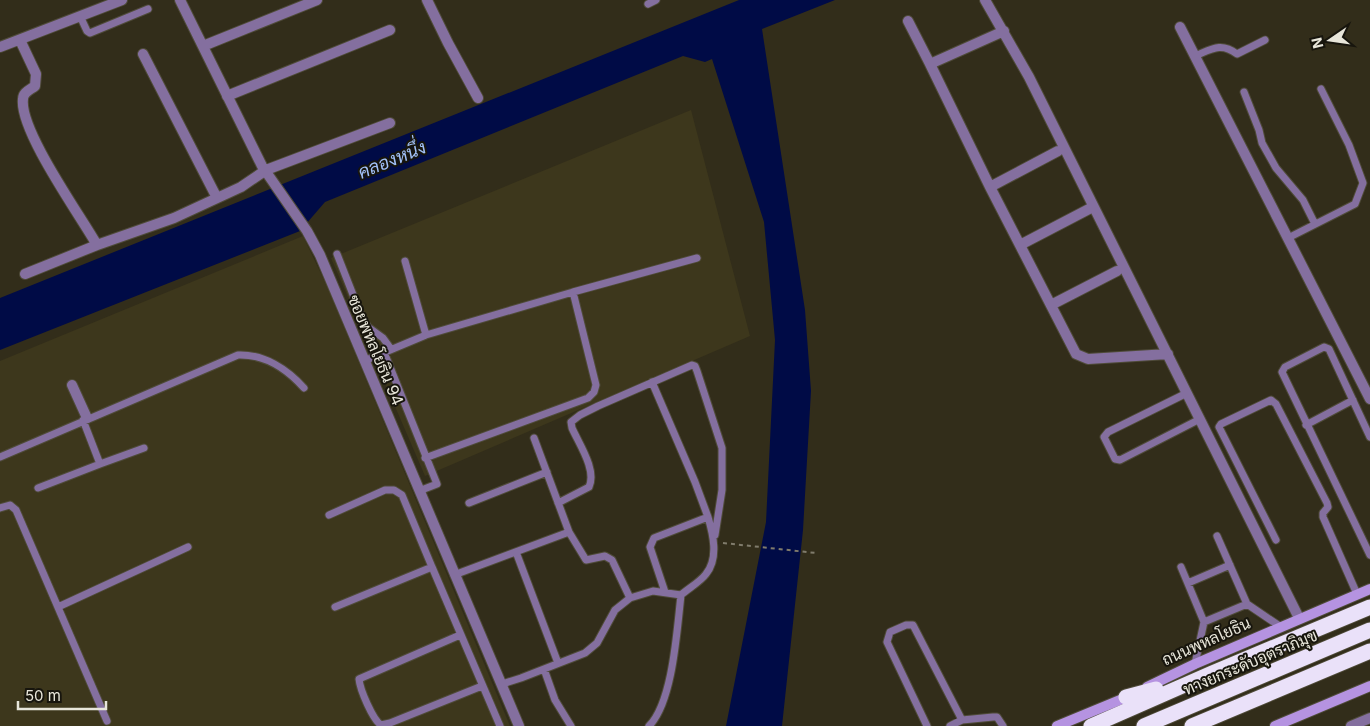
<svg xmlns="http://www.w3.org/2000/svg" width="1370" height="726" font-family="Inter,Sarabun,sans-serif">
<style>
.built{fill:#3d371c}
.water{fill:#000b46}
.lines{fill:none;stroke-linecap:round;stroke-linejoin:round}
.lane-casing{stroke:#4f4b39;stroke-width:9}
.street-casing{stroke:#4f4b39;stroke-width:12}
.secondary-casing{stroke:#4f4b39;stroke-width:12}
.highway-casing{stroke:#4f4b39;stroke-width:17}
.path{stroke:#807c6c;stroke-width:2;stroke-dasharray:4 4;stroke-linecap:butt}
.lane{stroke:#846f9f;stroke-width:7}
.street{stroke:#846f9f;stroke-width:10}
.secondary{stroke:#b593e1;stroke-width:10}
.highway{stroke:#eae1f9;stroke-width:15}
.labels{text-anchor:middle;stroke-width:4;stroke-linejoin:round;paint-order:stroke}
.street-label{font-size:16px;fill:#e8e6da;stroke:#17150d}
.water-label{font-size:18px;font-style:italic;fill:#a2c1f8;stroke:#17150d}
</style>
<rect width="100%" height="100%" fill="#322d1a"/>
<path class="built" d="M691 110 750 336 425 476 331 258Z
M303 236 327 286 510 726H0V361Z"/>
<path class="water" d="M739 0H835L762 29 805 310 811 391 803 530 782 726H726L766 522 775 340 764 222 712 59 705 62 683 56 325 202 300 231 0 350V298Z"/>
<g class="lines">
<g class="lane-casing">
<path id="lane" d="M648 4 656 0
M80 16 87 31 90 33 148 9
M1195 56C1212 49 1221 42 1237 54L1265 40
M1244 92 1259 130 1262 143 1276 168 1303 200 1315 224
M1288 238 1355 204 1363 183 1349 145 1321 89
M337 254 361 315 368 327 383 338 391 349
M573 292 697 258
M384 352 437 484 419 491
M364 361 426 335 405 261
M652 382 695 482 708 517
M1187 393 1108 432 1104 437 1115 459 1120 460 1200 419
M1306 425 1353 400
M1370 437 1329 349 1324 347 1285 367 1282 372 1370 555
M534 438 569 532
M0 457 238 355C264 354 287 369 304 388
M425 458 588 398 594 392 596 385 573 292 426 335
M100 464 144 448
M38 488 100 464 83 420
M469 503 547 472
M558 503 589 487C597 470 579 444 572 428L571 422 580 415 598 406 692 365 695 366 697 371 722 448V490L715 535
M0 508 10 505 16 510 107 721
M329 515 385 490H394L402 495 432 567
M1217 536 1247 604
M1276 540 1219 427 1221 424 1271 400 1276 404 1327 503 1328 507 1323 513V517L1357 594
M516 552 558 663
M1181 567 1204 622
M454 575 569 532 586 560 605 556 612 560 630 598
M1188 583 1230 565
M58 607 188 547
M335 607 432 567 500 726
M460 635 359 679C360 690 373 720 381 725L390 723 482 686
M1195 664 1204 622 1247 604 1281 627
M544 669 555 700 571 726
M502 684 521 678 585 653 597 643 615 610 630 598 653 591 681 595C689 588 700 582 706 574 719 558 713 534 708 517L654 538 650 547 665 592
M649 726C673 702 677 629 681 595
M927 726 887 642 890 632 906 625H913L962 720
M950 726 962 720 993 717H997L1003 726"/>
</g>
<g class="street-casing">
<path id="street" d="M180 0 262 166 307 231 320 255 519 726
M427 0 448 43 478 98
M985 0 1029 77 1299 618
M908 21 930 64 1004 31
M1180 27 1370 399
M20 40 36 74 35 86C30 90 23 92 23 99 19 130 80 215 97 245
M203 46 317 0
M0 47 122 0
M143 54 217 198
M930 64 990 187 1076 354 1088 359 1168 354
M227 96 390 30
M990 187 1058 151
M1020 245 1089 209
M25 274 97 245 174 218 241 187 266 170 390 123
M1051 305 1117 271
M72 385 87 418
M1351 726 1370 718"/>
</g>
<g class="secondary-casing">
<path id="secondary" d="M1147 687 1195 664 1370 589
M1057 726 1132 695
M1275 726 1370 686"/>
</g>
<g class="highway-casing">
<path id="highway" d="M1126 697 1156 689
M1091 726 1212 673 1370 607
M1144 726 1370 630
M1192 726 1370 651"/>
</g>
<path class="path" d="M723 543 816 553"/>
<use href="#lane" class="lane"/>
<use href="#street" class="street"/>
<use href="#secondary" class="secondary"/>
<use href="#highway" class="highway"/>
</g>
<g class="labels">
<g class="street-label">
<text transform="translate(376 350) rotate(67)" y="6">ซอยพหลโยธิน 94</text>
<text transform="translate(1206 641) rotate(-24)" y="6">ถนนพหลโยธิน</text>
<text transform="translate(1250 662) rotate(-23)" y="6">ทางยกระดับอุตราภิมุข</text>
</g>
<g class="water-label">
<text transform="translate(392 160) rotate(-22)" y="6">คลองหนึ่ง</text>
</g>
</g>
<g transform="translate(1330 40) rotate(257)" stroke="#17150d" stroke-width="4" paint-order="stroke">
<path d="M0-4L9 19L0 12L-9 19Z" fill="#e8e6da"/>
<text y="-8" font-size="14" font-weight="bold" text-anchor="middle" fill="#e8e6da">N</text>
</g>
<path d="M18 701v8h88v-8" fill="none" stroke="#e8e6da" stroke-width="2.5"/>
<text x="25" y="701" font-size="15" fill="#e8e6da" stroke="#17150d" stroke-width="4" paint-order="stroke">50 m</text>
</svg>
